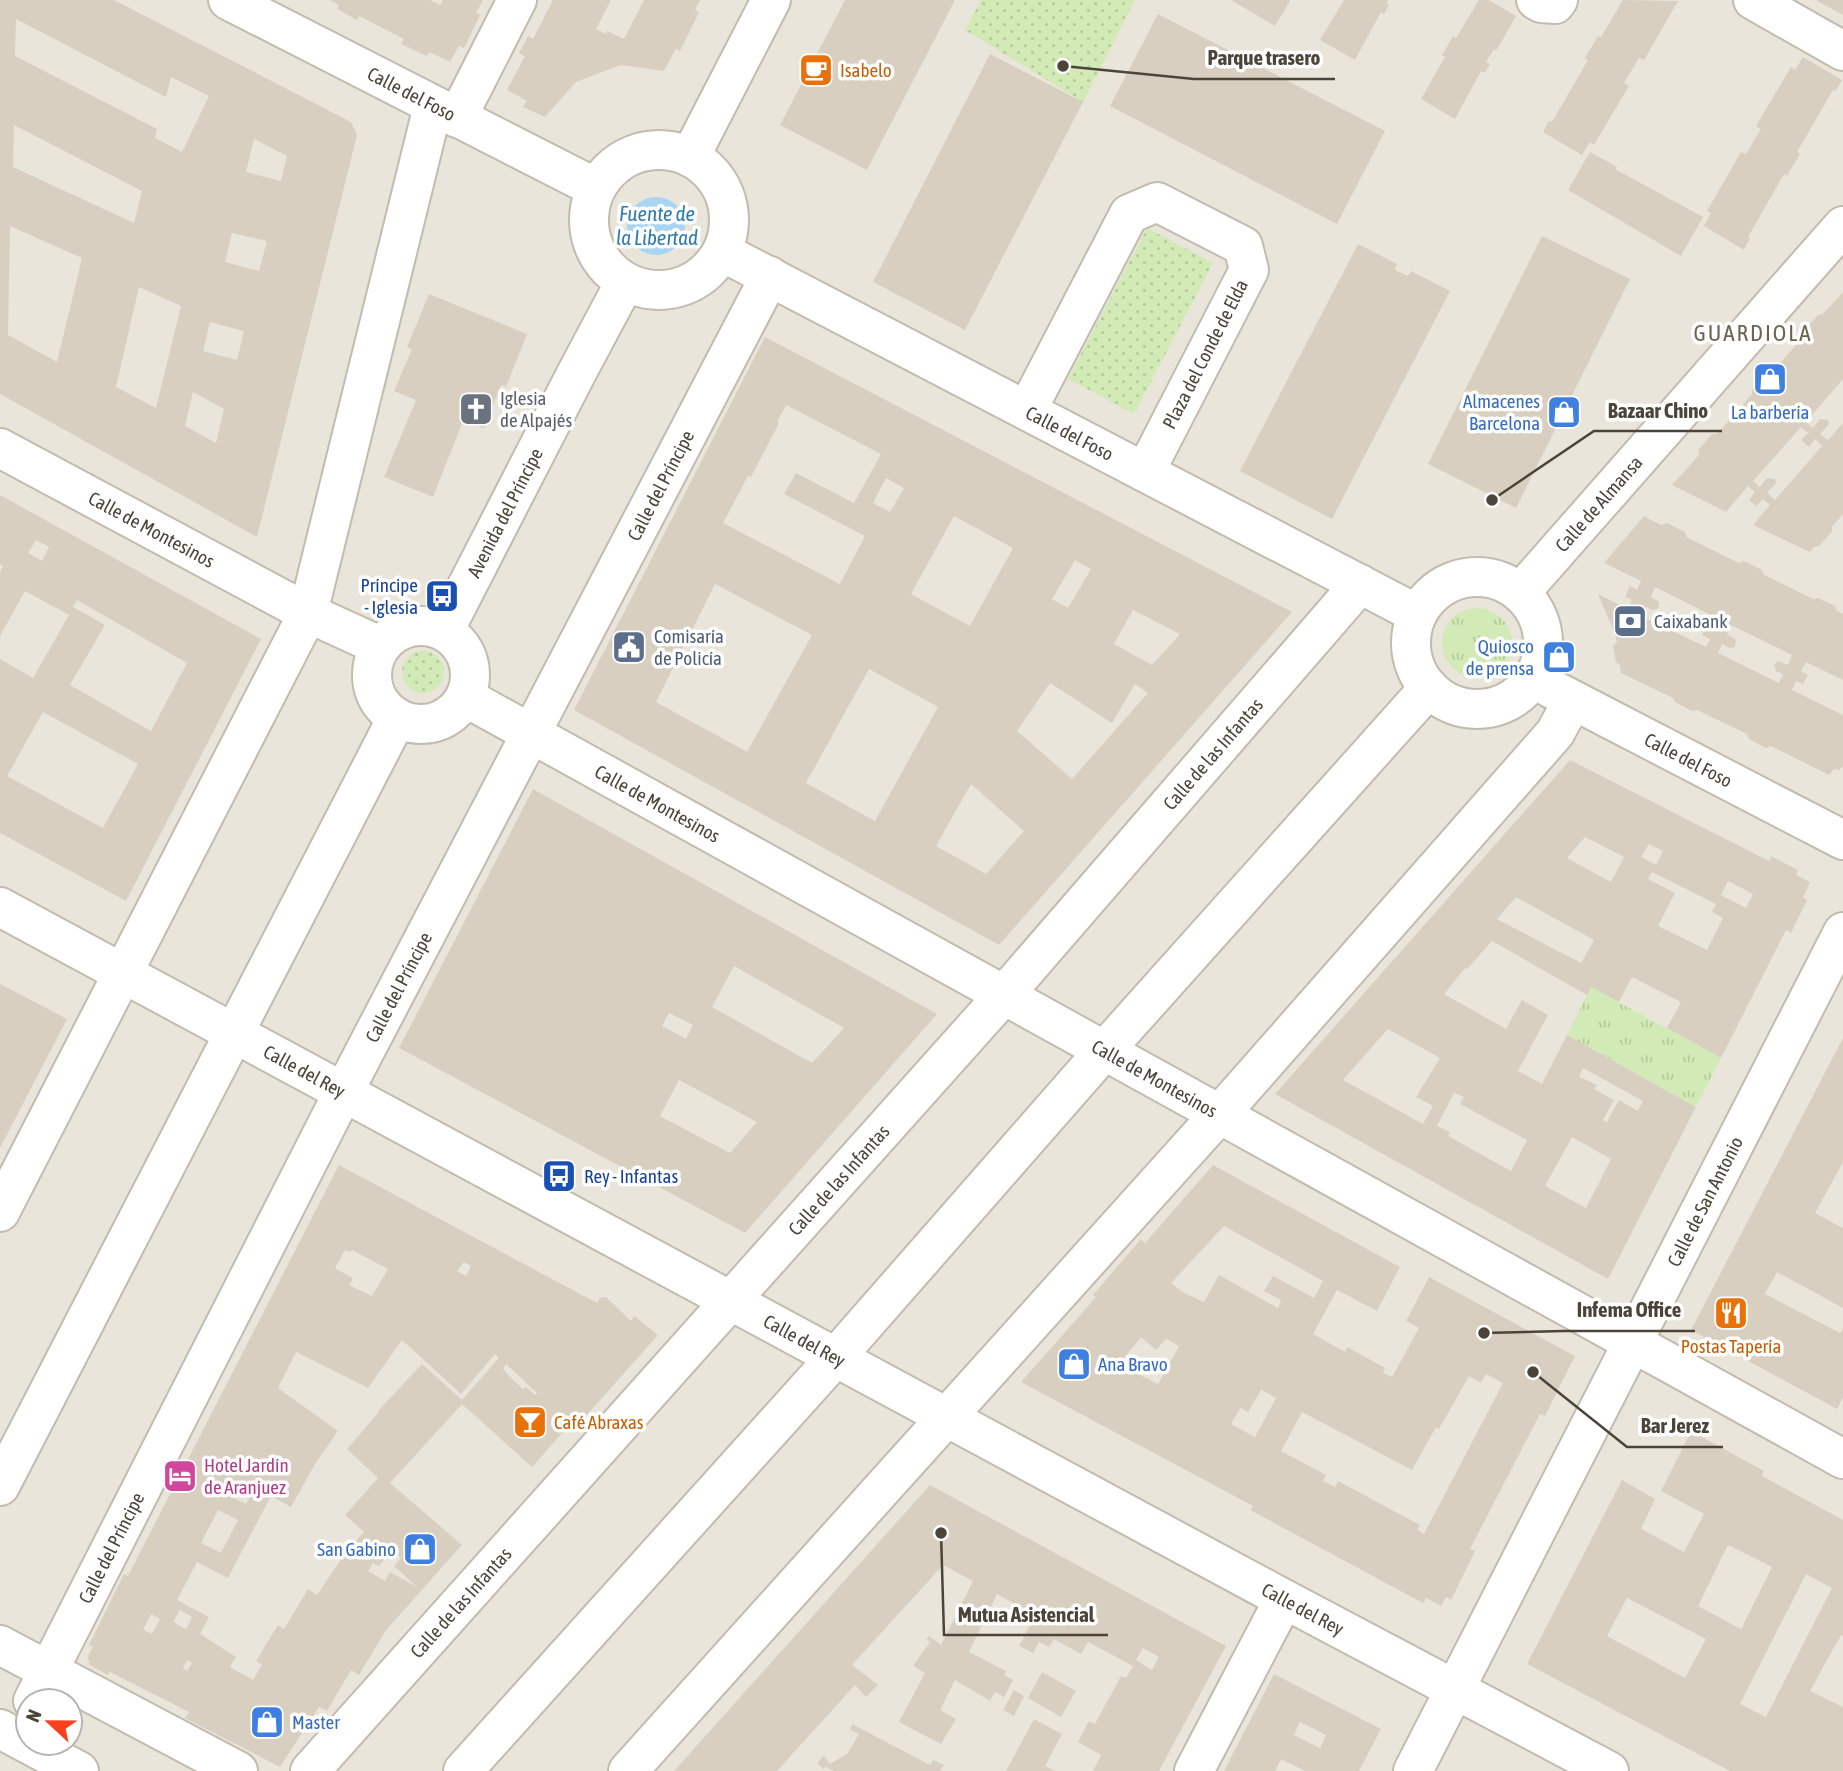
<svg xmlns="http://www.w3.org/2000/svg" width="1843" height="1771" font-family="'Asap Condensed',sans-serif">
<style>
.residential{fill:#eae5da;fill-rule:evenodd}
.grass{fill:url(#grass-tufts)}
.park{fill:url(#park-dots)}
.water{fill:#a9d4f2}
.building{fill:#d8cfc1;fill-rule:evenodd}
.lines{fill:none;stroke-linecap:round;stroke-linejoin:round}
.street-casing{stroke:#c2bbae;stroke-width:42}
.street{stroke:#fff;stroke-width:38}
.labels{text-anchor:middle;stroke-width:7;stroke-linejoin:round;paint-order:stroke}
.food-label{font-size:19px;fill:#c56008;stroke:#fff;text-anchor:start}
.street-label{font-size:19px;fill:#4b4439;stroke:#fff}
.worship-label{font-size:19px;fill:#5b616d;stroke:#fff;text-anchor:start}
.shop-label{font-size:19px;fill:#366cbe;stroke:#fff;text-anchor:end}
.transit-label{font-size:19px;fill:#164399;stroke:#fff;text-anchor:end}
.service-label{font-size:19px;fill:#4e5e75;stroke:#fff;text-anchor:start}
.hotel-label{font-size:19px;fill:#b23c85;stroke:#fff;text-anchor:start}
.water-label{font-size:21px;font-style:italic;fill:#2e7ab2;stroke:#fff}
.quarter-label{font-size:23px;letter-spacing:2px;fill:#6e6250;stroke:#fff}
.leader{fill:none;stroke:#4b4439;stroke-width:2.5}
.callout-dot{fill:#4b4439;stroke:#fff;stroke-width:2.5}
.callout-label{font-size:21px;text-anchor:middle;font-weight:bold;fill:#4b4439;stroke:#fff;stroke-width:7;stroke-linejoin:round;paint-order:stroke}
</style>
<defs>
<pattern id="grass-tufts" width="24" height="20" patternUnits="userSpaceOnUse" patternTransform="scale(1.75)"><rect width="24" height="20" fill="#d2eab5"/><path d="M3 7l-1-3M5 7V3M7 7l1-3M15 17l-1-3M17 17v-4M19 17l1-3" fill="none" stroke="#b6ca9c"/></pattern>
<pattern id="park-dots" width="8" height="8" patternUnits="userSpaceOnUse" patternTransform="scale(1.75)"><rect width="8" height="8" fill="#d2eab5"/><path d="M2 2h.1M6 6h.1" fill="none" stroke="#b6ca9c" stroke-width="1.8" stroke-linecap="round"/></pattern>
</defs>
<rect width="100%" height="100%" fill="#f6f3ec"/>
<path class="residential" d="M0 0H1843V1771H0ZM28 1701H70V1743H28Z"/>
<path class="grass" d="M1442 643a35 35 0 1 1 70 0a35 35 0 1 1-70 0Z
M1591 987 1721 1058 1696 1107 1567 1035Z"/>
<path class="park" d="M981 0H1135L1083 102 965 30Z
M1147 228 1213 263 1134 414 1068 379Z
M402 672a21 21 0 1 1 42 0a21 21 0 1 1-42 0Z"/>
<path class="water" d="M627 226a29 29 0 1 1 58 0a29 29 0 1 1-58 0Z"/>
<path class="building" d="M0 0H114L351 122 357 135 257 537 0 394ZM16 19 166 97 171 77 209 96 182 152 155 138 157 129 15 56ZM14 125 142 191 134 223 13 167ZM254 139 287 156 281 181 246 172ZM10 226 82 258 57 362 8 335ZM232 233 267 241 259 271 225 262ZM139 287 181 306 156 408 116 387ZM210 322 244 331 237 360 203 351ZM193 392 224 409 216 443 185 426Z
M330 0H430L440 5 443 0H483L476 13 480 15 464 48 459 46 450 62 429 52 427 56 401 44 404 39 359 16 357 20 337 9 339 5Z
M553 0H611L596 29 606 34 607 31 624 39 644 0H700L695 10 699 12 690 31 680 51 676 48 664 71 621 65 576 82 545 117 523 107 527 101 507 90 525 56 519 53 528 36 533 39Z
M845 0H955L867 170 780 125Z
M1231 0H1289L1290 1 1275 26Z
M1344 0H1388L1386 3 1389 5 1384 14 1381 12 1355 60 1320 40Z
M1479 0H1489L1516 16 1496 51 1494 49 1486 62 1490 64 1485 73 1481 71 1455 119 1421 99 1445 57 1442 55 1453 36 1456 38Z
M1623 0 1678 1 1644 60 1639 58 1624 83 1629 86 1594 145 1590 142 1582 155 1543 132 1549 121 1552 122 1588 60 1585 58 1598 36 1601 37Z
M1816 0H1843V15L1828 7Z
M1158 14 1385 131 1337 224 1110 106Z
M990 54 1083 102 965 330 873 282Z
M1803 57 1842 80 1836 91 1833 90 1797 152 1800 154 1787 176 1784 174 1748 237 1750 238 1744 250 1704 226 1711 213 1707 211 1741 152 1746 154 1761 129 1756 126 1791 67 1795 70Z
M1590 152 1617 167 1615 169 1703 217 1681 256 1568 190Z
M1542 236 1630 279 1516 508 1428 464Z
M1358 244 1397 264 1395 270 1408 276 1411 271 1450 291 1332 519 1240 471Z
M1843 292V379L1806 422 1813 428 1820 419 1828 420 1829 424 1820 434 1828 440 1843 423V514L1832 527V532L1819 546 1814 547 1810 552 1753 525 1770 505 1763 499 1756 506 1749 500 1755 492 1748 486 1726 512 1672 485 1699 455 1698 450 1712 434H1717L1752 394V390L1765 375H1770L1806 333V328L1818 315 1823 314ZM1801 427 1808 433 1801 440 1809 447 1815 439 1822 446 1775 500 1767 493 1776 483 1775 479 1767 478 1760 487 1753 481Z
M429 294 527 334 506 387 501 385 484 428 463 421 433 497 384 477 416 400 394 391 412 349 407 347Z
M765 337 1292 612 999 945 574 710ZM786 405 881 454 854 503 796 473 784 494 865 536 840 584 723 523 748 476 751 477 779 423 777 422ZM886 478 904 488 890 512 873 503ZM954 516 1013 548 970 626 911 594ZM1075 560 1091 569 1068 608 1052 599ZM715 584 812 635 747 752 656 702ZM1133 610 1180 634 1152 665 1114 644ZM869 669 938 707 875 821 806 783ZM1050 683 1112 723 1135 684 1148 693 1072 779 1017 731ZM971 784 1024 831 986 874 936 846Z
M0 495 261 639 126 901 0 833V659L33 678 69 615 25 591 0 636V572L3 566 0 564ZM36 540 49 547 42 561 28 553ZM77 600 187 663 151 731 70 685 105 625 73 607ZM43 712 138 764 103 828 7 776Z
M1644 516 1661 525 1667 523 1685 532 1686 537 1739 563 1744 561 1762 570 1764 575 1813 599 1818 598 1835 606 1837 611 1843 614V680L1806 662 1801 671 1808 675 1803 684 1796 681 1792 690 1843 715V766L1839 770 1834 769 1829 775 1771 746 1766 748 1749 739 1747 734 1697 710 1692 711 1675 702 1673 698 1621 673 1620 665 1616 662 1613 646 1617 642 1615 634 1598 594 1628 609 1632 600 1625 597 1630 586 1637 590 1641 581 1604 563ZM1655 587 1719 619 1715 628 1707 624 1702 635 1710 639 1706 647 1641 616 1646 607 1653 610 1659 608V602L1651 597ZM1731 625 1792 655 1788 665 1778 661 1774 665 1776 671 1783 674 1779 683 1718 653 1722 644 1730 648 1735 647 1736 640 1727 634Z
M1570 760 1769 861 1771 856 1798 870 1796 875 1810 882 1803 898 1807 900 1791 933 1786 930 1721 1058 1667 1028 1681 1002 1632 977 1619 1002 1591 987 1587 995 1492 941 1467 969 1465 968 1444 994 1506 1029 1522 1000 1548 1015 1518 1071 1542 1084 1567 1035 1696 1107 1608 1279 1275 1094ZM1585 837 1624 857 1611 882 1567 858ZM1649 844 1663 851 1656 865 1641 857ZM1652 872 1716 904 1712 912 1723 918 1707 950 1658 926 1675 893 1648 879ZM1728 881 1753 894 1746 908 1721 895ZM1516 897 1594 940 1581 963 1497 919ZM1388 1029 1440 1058 1416 1097 1433 1106 1423 1124 1343 1080ZM1583 1068 1643 1101 1638 1111 1619 1100 1607 1122 1603 1120 1614 1100 1594 1089 1597 1085 1579 1077ZM1454 1093 1464 1097 1460 1104 1527 1140 1511 1171 1448 1136 1450 1132 1437 1126ZM1572 1137 1611 1159 1586 1208 1545 1186Z
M533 789 937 1014 745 1233 399 1048ZM734 966 844 1028 812 1063 712 1007ZM669 1013 693 1025 686 1039 662 1026ZM679 1080 757 1122 730 1153 660 1116Z
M0 984 67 1019 0 1148Z
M1843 1038V1162L1815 1213 1843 1228V1308L1777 1272 1765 1294 1840 1333 1843 1328V1397L1837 1409 1691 1330Z
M339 1165 597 1303 600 1298 606 1297 631 1321 634 1316 658 1335 577 1426 572 1422 532 1467 462 1404 390 1483 462 1545 386 1630 359 1675 351 1670 327 1711 319 1707 280 1767 185 1718 189 1712 110 1672 108 1675 88 1664 90 1661 87 1659 93 1646 89 1645 124 1574 128 1576ZM345 1250 350 1252 352 1250 388 1269 372 1296 349 1285 353 1278 335 1268ZM464 1262 471 1266 466 1276 457 1271ZM402 1340 461 1394 495 1354 499 1358 462 1400 422 1364 378 1411 379 1412 347 1449 378 1478 345 1515 364 1532 348 1549 317 1595 308 1589 284 1629 278 1625 256 1661 262 1665 253 1680 230 1667 236 1657 200 1634 209 1617 177 1600 197 1562 228 1578 271 1496 291 1507 315 1464 338 1431 278 1388 296 1352 368 1388ZM506 1364 537 1393 535 1395 526 1387 523 1389 513 1380 503 1369ZM233 1482 252 1493 246 1504 226 1494ZM218 1510 238 1520 221 1553 201 1543ZM396 1553 401 1558 394 1566 417 1587 390 1572 385 1581 368 1571 373 1563 379 1566 388 1555 393 1559ZM180 1610 192 1617 186 1629 173 1622ZM151 1614 160 1619 152 1634 143 1630ZM187 1660 192 1663 187 1671 183 1668Z
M1213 1165 1400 1267 1377 1311 1337 1290 1313 1334 1345 1352 1347 1347 1385 1368 1383 1373 1392 1377 1419 1328 1406 1321 1429 1277 1575 1356 1545 1416 1540 1414 1470 1549 1475 1551 1451 1600 1446 1597 1441 1606 1426 1598 1423 1603 1250 1510 1253 1506 1021 1382 1096 1297 1093 1295 1141 1239 1145 1243ZM1224 1226 1323 1281 1314 1298 1273 1276 1264 1291 1281 1300 1278 1308 1219 1275 1204 1302 1184 1293 1171 1283ZM1141 1337 1156 1350 1166 1339 1179 1346 1158 1384 1119 1364ZM1486 1374 1503 1383 1424 1534 1417 1530 1420 1525 1338 1481 1335 1487 1323 1481 1326 1475 1281 1451 1302 1412 1412 1470 1436 1427 1439 1429 1469 1376 1481 1383ZM1261 1390 1276 1398 1255 1437 1231 1424 1240 1408 1248 1412Z
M1691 1431 1764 1471 1762 1476 1843 1520V1636L1841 1635 1810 1691 1843 1707V1771H1730L1527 1664 1622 1480 1655 1499 1641 1529 1684 1552 1704 1514 1661 1491ZM1728 1545 1772 1567 1741 1629 1698 1606ZM1806 1574 1832 1588 1766 1717 1740 1704ZM1627 1598 1706 1639 1685 1678 1607 1636Z
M930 1485 1226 1646 1159 1771H1093L1101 1755 1078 1742 1089 1721 1095 1724 1121 1676 1126 1678 1133 1666 1088 1642 1081 1654 1054 1639 1049 1647 1039 1642 1033 1653 1019 1646 1031 1623 1029 1622 1033 1614 997 1594 969 1652 1006 1671 1004 1675 1013 1680 1004 1697 995 1692 990 1701 955 1680 940 1710 956 1719 941 1744 899 1722 925 1673 913 1666 930 1642 926 1639 929 1636 941 1645 973 1581 943 1565 852 1665 878 1685 866 1697 855 1685 777 1771H674ZM1143 1648 1159 1657 1152 1670 1136 1660Z
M1042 1672 1076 1691 1061 1717 1028 1698Z
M1274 1674 1381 1729 1359 1771H1305L1281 1759 1275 1771H1224ZM1300 1722 1326 1735 1320 1748 1294 1735Z
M1014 1690 1024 1696 1014 1716 1003 1710Z
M1034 1719 1062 1734 1045 1766 1055 1771H1006Z
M852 1724 930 1765 933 1760 944 1765 940 1771H834L826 1767 823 1769 817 1763 824 1756 830 1764 848 1753 859 1734 850 1730Z"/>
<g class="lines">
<g class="street-casing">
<g id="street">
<path id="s1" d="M228 0 596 188"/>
<path d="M1536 0 1541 3 1555 4 1558 0"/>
<path d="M1753 0 1843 51"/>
<path d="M457 118 517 0"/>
<circle cx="659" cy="220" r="70"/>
<path d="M690 157 771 0"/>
<path id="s2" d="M722 252 1417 614"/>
<path d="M1027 410 1129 214 1157 202 1243 246 1249 270 1145 472"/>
<path id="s3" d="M0 448 308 613 380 646"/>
<circle cx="1477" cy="643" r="66"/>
<path id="s4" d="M1520 593 1843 226"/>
<circle cx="421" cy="675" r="49"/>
<path id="s5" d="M444 631 575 376 625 282"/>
<path id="s6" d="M1550 688 1843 840"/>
<path id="s7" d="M465 697 1843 1459"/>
<path id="s8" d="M0 907 1284 1599 1609 1771"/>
<path d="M0 1212 308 613 433 106"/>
<path d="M0 1486 397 718"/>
<path d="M0 1645 238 1771"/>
<path id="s9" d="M33 1701 343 1093 770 276"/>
<path d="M0 1729 79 1771"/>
<path id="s10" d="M310 1771 1004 995 1360 584"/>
<path d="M463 1771 835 1358 1104 1051 1429 688"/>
<path d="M628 1771 1242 1089 1555 733 1572 702"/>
<path d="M1194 1771 1284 1599"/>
<path id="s11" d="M1413 1771 1843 932"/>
</g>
</g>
<use href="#street" class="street"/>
</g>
<defs>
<g id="cafe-square" transform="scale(1.75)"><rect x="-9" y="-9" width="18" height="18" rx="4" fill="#e8710a" stroke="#fff"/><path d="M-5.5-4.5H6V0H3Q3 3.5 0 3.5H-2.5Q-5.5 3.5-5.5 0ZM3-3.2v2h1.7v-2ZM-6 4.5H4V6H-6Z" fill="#fff"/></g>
<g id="shop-square" transform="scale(1.75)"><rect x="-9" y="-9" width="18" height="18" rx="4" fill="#3f7fe0" stroke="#fff"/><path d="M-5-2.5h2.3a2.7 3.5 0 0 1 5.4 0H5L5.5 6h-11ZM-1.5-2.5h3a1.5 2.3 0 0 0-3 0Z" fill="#fff"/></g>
<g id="church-square" transform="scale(1.75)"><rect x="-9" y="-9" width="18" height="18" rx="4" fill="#6b7280" stroke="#fff"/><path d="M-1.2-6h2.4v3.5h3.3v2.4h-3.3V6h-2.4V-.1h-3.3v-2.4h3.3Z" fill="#fff"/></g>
<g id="bus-square" transform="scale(1.75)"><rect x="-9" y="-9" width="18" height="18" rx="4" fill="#1a4fb4" stroke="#fff"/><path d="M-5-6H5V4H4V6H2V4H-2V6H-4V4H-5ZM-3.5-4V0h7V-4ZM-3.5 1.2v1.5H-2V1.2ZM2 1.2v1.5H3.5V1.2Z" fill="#fff"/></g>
<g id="bank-square" transform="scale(1.75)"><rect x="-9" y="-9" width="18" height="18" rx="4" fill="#5c6f8a" stroke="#fff"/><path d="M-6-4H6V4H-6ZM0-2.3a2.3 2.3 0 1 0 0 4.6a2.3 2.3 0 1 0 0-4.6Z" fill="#fff"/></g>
<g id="civic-square" transform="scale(1.75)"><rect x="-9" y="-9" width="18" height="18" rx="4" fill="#5c6f8a" stroke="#fff"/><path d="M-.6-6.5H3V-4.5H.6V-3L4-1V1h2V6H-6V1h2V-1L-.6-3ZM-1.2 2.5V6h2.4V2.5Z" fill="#fff"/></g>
<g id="restaurant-square" transform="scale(1.75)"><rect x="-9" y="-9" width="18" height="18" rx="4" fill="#e8710a" stroke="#fff"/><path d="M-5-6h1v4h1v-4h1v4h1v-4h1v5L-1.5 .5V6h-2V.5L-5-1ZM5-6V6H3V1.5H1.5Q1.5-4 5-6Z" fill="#fff"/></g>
<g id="bar-square" transform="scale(1.75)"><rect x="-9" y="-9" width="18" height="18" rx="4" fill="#e8710a" stroke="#fff"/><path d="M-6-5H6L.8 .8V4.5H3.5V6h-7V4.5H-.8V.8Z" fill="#fff"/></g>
<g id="hotel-square" transform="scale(1.75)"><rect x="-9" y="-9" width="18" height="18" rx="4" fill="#d1479c" stroke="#fff"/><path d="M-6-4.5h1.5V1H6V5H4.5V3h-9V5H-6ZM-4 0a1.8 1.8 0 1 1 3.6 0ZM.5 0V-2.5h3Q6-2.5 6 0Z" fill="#fff"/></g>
</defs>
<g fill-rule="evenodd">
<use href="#cafe-square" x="816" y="70"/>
<use href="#shop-square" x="1770" y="379"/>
<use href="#church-square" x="476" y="409"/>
<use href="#shop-square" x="1564" y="412"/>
<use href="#bus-square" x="442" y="596"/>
<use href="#bank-square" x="1630" y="621"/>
<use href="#civic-square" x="629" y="647"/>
<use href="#shop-square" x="1559" y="657"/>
<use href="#bus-square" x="559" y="1176"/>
<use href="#restaurant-square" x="1731" y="1313"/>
<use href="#shop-square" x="1074" y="1364"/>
<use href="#bar-square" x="530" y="1422"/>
<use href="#hotel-square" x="180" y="1476"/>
<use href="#shop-square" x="420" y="1549"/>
<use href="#shop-square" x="267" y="1722"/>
</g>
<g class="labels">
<g class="food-label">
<text x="840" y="77">Isabelo</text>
<text x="1731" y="1353" text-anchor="middle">Postas Tapería</text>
<text x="554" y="1429">Café Abraxas</text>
</g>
<g class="street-label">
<text dy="7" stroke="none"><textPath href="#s1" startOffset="206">Calle del Foso</textPath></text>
<text transform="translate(1205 354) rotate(-63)" y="7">Plaza del Conde de Elda</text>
<text dy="7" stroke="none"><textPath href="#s2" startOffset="392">Calle del Foso</textPath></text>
<text dy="7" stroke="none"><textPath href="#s9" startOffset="1368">Calle del Príncipe</textPath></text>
<text dy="7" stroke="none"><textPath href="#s4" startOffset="119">Calle de Almansa</textPath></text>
<text dy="7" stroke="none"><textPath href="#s5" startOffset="133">Avenida del Príncipe</textPath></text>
<text dy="7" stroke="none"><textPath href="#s3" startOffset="172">Calle de Montesinos</textPath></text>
<text dy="7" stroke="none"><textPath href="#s10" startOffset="1360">Calle de las Infantas</textPath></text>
<text dy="7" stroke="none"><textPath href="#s6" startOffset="156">Calle del Foso</textPath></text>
<text dy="7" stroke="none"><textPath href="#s7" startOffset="220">Calle de Montesinos</textPath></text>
<text dy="7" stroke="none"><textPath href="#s9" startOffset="802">Calle del Príncipe</textPath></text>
<text dy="7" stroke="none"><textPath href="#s8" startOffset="346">Calle del Rey</textPath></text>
<text dy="7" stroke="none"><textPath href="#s7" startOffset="788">Calle de Montesinos</textPath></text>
<text dy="7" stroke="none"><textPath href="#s10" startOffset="793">Calle de las Infantas</textPath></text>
<text dy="7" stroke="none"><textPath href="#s11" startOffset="640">Calle de San Antonio</textPath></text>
<text dy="7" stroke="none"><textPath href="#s8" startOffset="914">Calle del Rey</textPath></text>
<text dy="7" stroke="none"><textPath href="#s9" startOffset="172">Calle del Príncipe</textPath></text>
<text dy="7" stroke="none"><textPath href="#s10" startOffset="226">Calle de las Infantas</textPath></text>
<text dy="7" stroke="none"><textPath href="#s8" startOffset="1480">Calle del Rey</textPath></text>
</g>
<g class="worship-label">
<text x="500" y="405">Iglesia<tspan x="500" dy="22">de Alpajés</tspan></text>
</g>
<g class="shop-label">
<text x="1540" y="408">Almacenes<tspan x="1540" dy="22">Barcelona</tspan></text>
<text x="1770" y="419" text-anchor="middle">La barbería</text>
<text x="1534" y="653">Quiosco<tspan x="1534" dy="22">de prensa</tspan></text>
<text x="1098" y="1371" text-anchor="start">Ana Bravo</text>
<text x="396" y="1556">San Gabino</text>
<text x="292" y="1729" text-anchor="start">Master</text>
</g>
<g class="transit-label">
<text x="418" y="592">Príncipe<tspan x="418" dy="22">- Iglesia</tspan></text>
<text x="584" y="1183" text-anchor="start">Rey - Infantas</text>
</g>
<g class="service-label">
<text x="1654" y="628">Caixabank</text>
<text x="654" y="643">Comisaría<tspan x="654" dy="22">de Policía</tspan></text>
</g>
<g class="hotel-label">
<text x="204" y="1472">Hotel Jardín<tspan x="204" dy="22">de Aranjuez</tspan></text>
</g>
<g class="water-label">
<text x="657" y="221">Fuente de<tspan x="657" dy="24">la Libertad</tspan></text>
</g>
<g class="quarter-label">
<text x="1753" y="341">GUARDIOLA</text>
</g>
</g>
<path class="leader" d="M1063 66L1194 79H1335M1492 500L1594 431H1722M1484 1333L1563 1331H1695M1533 1372L1627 1447H1723M941 1533L944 1635H1108"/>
<g class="callout-dot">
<circle cx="1063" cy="66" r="7"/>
<circle cx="1492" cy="500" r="7"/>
<circle cx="1484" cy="1333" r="7"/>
<circle cx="1533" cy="1372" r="7"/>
<circle cx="941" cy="1533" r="7"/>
</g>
<g class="callout-label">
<text x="1264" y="65">Parque trasero</text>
<text x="1658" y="418">Bazaar Chino</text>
<text x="1629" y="1317">Infema Office</text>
<text x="1675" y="1433">Bar Jerez</text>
<text x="1026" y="1622">Mutua Asistencial</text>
</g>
<g transform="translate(49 1722) rotate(292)"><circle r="33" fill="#ffffff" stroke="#b7b4b0" stroke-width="2"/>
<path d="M0-5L12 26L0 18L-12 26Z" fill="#fc3f1d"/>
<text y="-10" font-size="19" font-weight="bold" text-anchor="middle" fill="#4b4439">N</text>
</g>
</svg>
